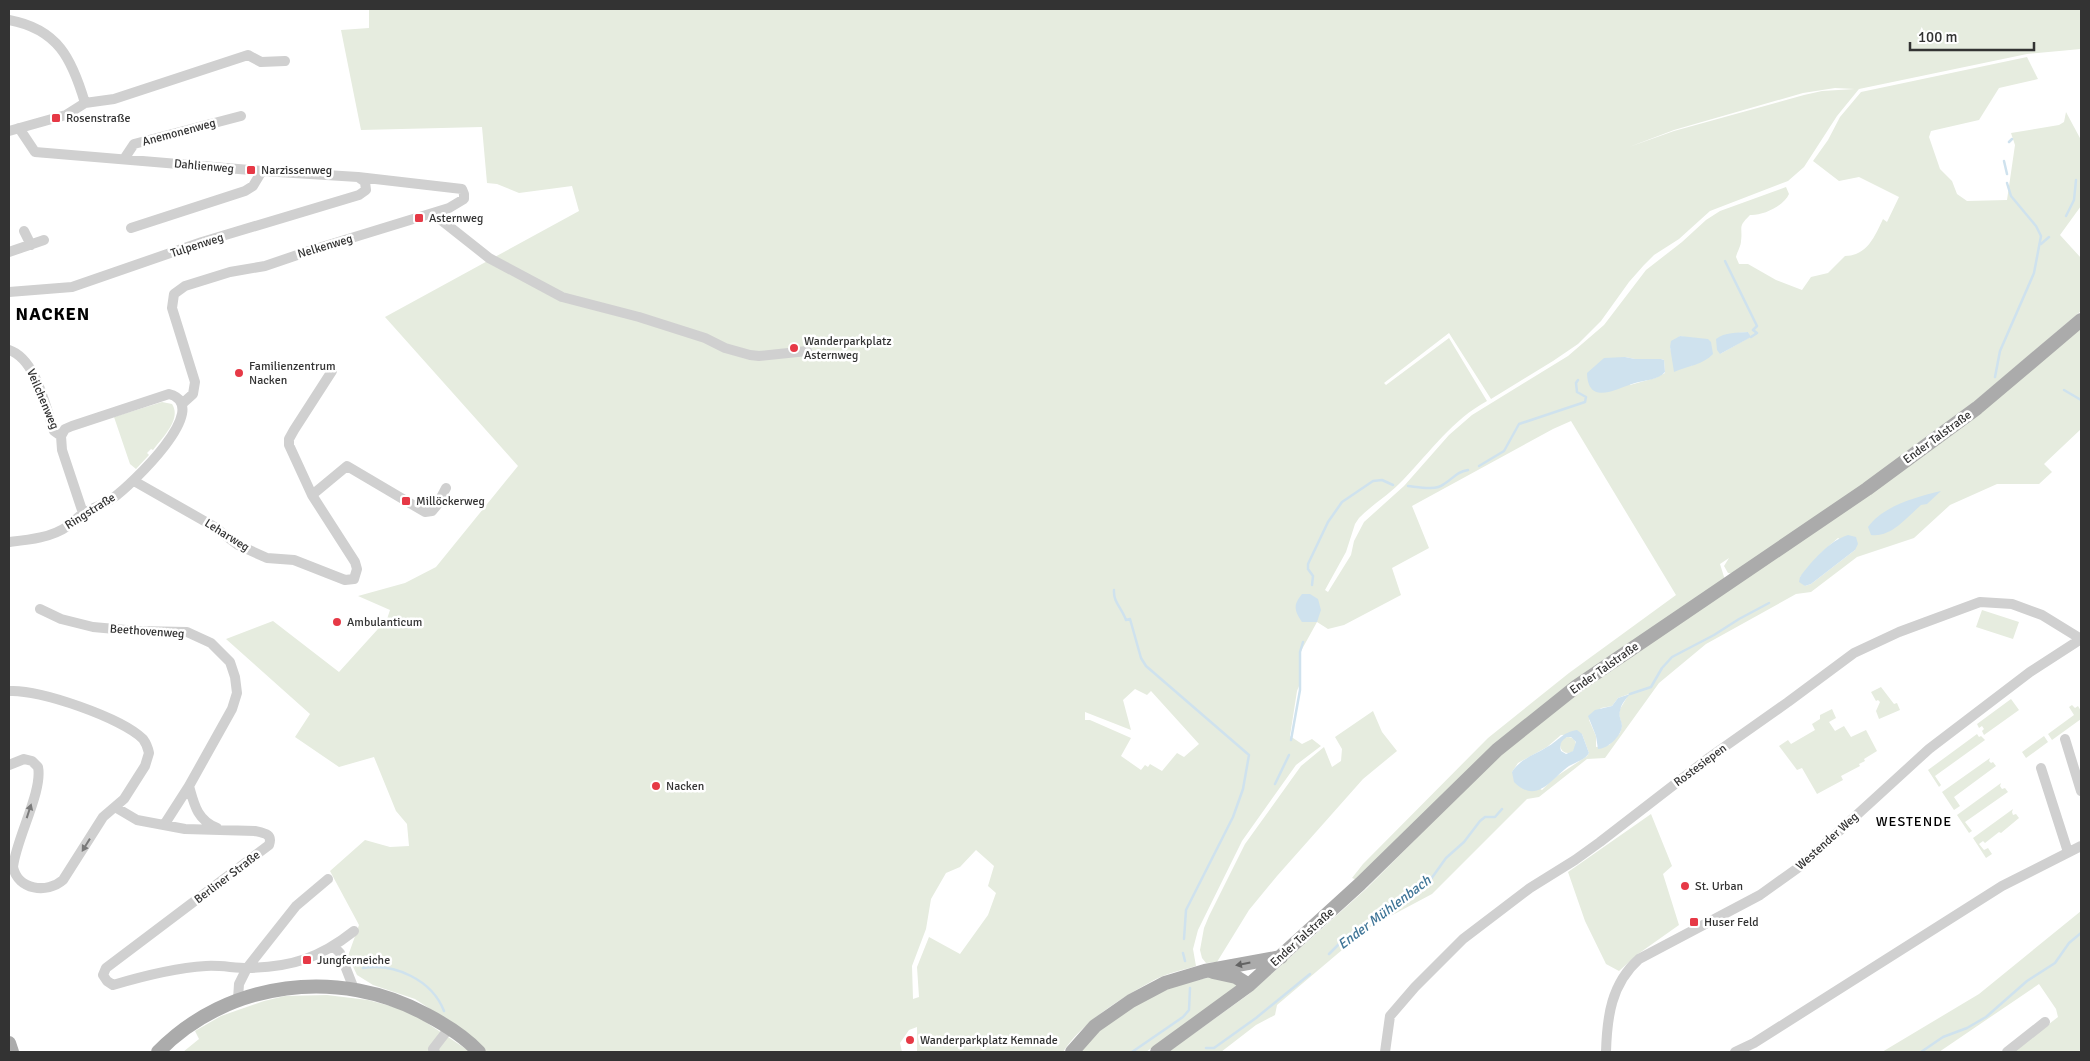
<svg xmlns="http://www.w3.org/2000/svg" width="2090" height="1061" font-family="Signika,sans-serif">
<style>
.green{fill:#e6ecdf;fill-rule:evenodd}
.water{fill:#cfe2ee;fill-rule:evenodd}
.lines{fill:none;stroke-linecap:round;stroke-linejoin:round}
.stream{stroke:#cfe2ee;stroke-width:2.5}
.minor{stroke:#d0d0d0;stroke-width:10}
.major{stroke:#ababab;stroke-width:14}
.oneway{fill:#7a7a7a}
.oneway2{fill:#636363}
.poi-dot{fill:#e63946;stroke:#fff;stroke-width:2}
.labels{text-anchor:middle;stroke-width:5;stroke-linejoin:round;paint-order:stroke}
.poi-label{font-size:12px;fill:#333;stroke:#fff;text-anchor:start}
.street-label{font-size:12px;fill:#333;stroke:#fff}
.neighbourhood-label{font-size:14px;letter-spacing:1px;fill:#000;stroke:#fff}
.water-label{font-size:14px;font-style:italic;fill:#3f7597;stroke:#fff}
.district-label{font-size:18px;font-weight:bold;letter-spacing:1px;fill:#000;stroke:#fff}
</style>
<rect width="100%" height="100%" fill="#fff"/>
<path class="green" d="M369 9H2081V49L2027 54 1859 89 1837 116 1804 167 1788 181 1710 211 1679 239 1654 255 1644 265 1629 282 1601 321 1578 344 1553 361 1491 399 1449 333 1384 383 1386 385 1449 338 1487 401C1452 420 1431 451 1403 480 1390 494 1373 504 1359 518L1355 524 1346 552 1325 590 1328 592 1351 555 1354 541 1364 522 1404 486 1449 435 1472 415 1568 356 1604 325 1646 270 1682 242 1706 220 1720 211 1786 187 1789 194C1784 206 1762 216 1750 215 1737 228 1743 226 1741 241 1741 246 1737 252 1736 257L1739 264H1748L1776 280 1802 290 1811 277 1828 273 1845 256C1867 256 1875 236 1883 219L1887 222 1899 197 1859 177 1839 181 1813 161 1828 140 1840 117 1861 92 2027 57 2038 79 1999 88 1979 120 1931 131 1929 137 1940 169 1952 181 1957 194 1967 201 2007 200 2015 145 2011 133 2059 125 2064 122 2066 112 2081 140V206L2060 235 2081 258V311L1974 402 1864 484 1734 574 1728 573 1724 566 1729 558 1720 564 1725 580 1575 680 1357 880 1352 878 1363 864 1488 738 1569 673 1676 595 1571 421 1553 429 1412 506 1429 548 1392 568 1401 595 1344 625 1328 629 1317 622 1301 651V681L1297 691 1290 736 1302 744 1312 739 1321 746 1296 765 1242 841 1198 930 1193 949 1196 966C1183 970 1168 973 1156 979 1124 996 1082 1022 1063 1052H917V1027L909 1030 900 1043 902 1052H486L450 1022 415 999 373 985 357 975 348 956 359 925 330 871 365 840 390 847 409 846 407 824 396 811 374 757 339 767 295 737 310 714 226 639 273 621 339 672 387 619 390 610 358 596 405 583 436 567 518 466 385 317 579 211 572 186 519 193 497 184 487 183 482 127 361 130 341 30 369 28ZM1835 88 1855 89 1822 91 1804 95 1674 131 1629 147 1674 130 1803 93ZM1748 332 1750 337 1720 354 1738 333ZM1680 336 1693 339 1692 366H1686L1673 359 1670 347ZM1625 357 1635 359H1661L1664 360 1665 373 1655 378 1630 385ZM1135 689 1147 695 1151 691 1199 744 1184 757 1177 753 1162 771 1150 764 1148 767 1145 765 1141 770 1121 756 1131 738 1090 720H1085V712L1131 730 1123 700ZM976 850 994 866 988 886 996 893 988 915 960 954 929 937 917 967 919 997 913 999 912 966 926 929 931 899 946 873 960 867Z
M2081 326V429L2044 464 2052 472 2039 484H1997L1950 505 1914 538 1857 557 1811 592 1796 594 1706 644 1659 683 1605 758 1587 759 1539 797 1527 799 1432 894 1368 928 1277 1005 1275 1015 1256 1025 1221 1052H1168L1249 994 1366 889 1499 755 1581 690ZM1838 538 1855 550 1811 584 1805 586 1800 577 1822 552ZM1629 694 1620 709 1619 714 1622 726 1620 733 1609 745 1596 747V736L1589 720 1601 708 1612 706 1618 698ZM1582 734 1589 753 1587 756 1554 778 1542 790 1512 772 1518 763 1547 747 1561 735Z
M162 402 172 404C182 419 162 438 153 450L151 449 147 453 149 455 136 469 130 464 114 417Z
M1982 610 2019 622 2013 639 1976 627Z
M1881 687 1894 704 1897 703 1900 710 1879 719 1876 711 1880 702 1878 700 1876 701 1871 692Z
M2011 699 2019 710 1984 735 1982 731 1984 729 1982 726 1979 728 1977 724Z
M2072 705 2075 708 2078 706 2081 711V719L2052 740 2048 734 2074 715 2069 707Z
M1832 709 1836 718 1829 722 1835 731 1844 726 1851 737 1866 730 1877 751 1864 759 1865 761 1859 764 1860 766 1841 776 1843 780 1817 794 1802 768 1797 770 1779 746 1788 740 1791 744 1815 730 1812 724 1820 719V715Z
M1373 711 1382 732 1397 751 1363 779 1277 876 1249 910 1217 962 1206 963 1202 958 1200 950 1204 928 1209 916 1245 844 1301 766 1324 747 1332 767 1341 761 1342 749 1335 737Z
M1977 734 1979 737 1981 736 1985 740 1935 776 1941 785 1939 787 1928 770Z
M2044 736 2048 742 2026 758 2022 752Z
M1560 745a8 8 0 1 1 16 0a8 8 0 1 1-16 0Z
M1990 758 1989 761 1991 763 1993 762 1996 766 1954 797 1960 806 1954 810 1942 792Z
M2001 783 2000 786 2002 789 2005 788 2008 792 1965 822 1972 831 1969 833 1957 815Z
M2013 809 2012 812 2013 815 2016 814 2019 818 2001 833 1999 832 1985 843 1983 841 1979 844 1984 850 1988 848 1992 854 1986 858 1973 838Z
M1651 814 1672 866 1663 874 1679 925 1638 954 1619 971 1606 964 1585 921 1568 872Z
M2081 911V1052H2013L2058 1017 2056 1009 2039 984 1939 1052H1882L1979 994Z
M1210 977 1242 983 1146 1052H1081L1092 1036 1108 1022 1162 989Z
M327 995 368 1000 409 1011 469 1051 183 1052 199 1039 195 1031 221 1016 264 1001 285 996Z"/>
<path class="water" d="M1748 332 1751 337 1720 354 1717 350 1716 339C1725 332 1737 333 1748 332Z
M1680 336 1708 339 1711 342 1713 354C1703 365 1687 366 1674 372L1670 347 1671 341Z
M1625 357 1635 359H1661L1664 360 1665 372C1658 380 1645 380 1635 383 1617 388 1588 407 1587 373L1604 358Z
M1941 491 1927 504 1921 505C1907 517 1891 538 1871 535L1868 527C1883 506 1916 497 1941 491Z
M1848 535 1856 537 1858 544 1855 550 1811 584 1805 586 1799 582 1800 577C1811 562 1830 540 1848 535Z
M1302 594H1310L1318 599 1321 610 1317 622H1302C1294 610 1293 605 1302 594Z
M1630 694C1626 699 1621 704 1620 711 1618 716 1622 721 1622 726 1621 737 1607 749 1598 749L1596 736 1588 716 1595 710 1612 706 1618 698Z
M1577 730 1582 734 1589 753C1585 760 1576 762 1569 766 1551 779 1537 805 1514 782L1512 772C1520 759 1534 755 1547 747 1560 740 1561 733 1577 730ZM1567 737H1571L1576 742 1573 751 1566 754 1561 751C1559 745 1561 740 1567 737Z"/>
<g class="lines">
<path class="stream" d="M2009 142 2012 139
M2004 161 2007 174
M2066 216 2074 200 2076 180
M2041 244 2049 237
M1725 261 1757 326 1753 330 1757 333 1751 337
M1995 377 2000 351 2034 273 2041 236 2036 226 2011 196 2007 183
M2064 390 2081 400
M1479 466 1504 451 1519 424 1585 402 1586 397 1577 392 1576 383 1578 380
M1408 486C1418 487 1436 491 1444 484 1454 478 1456 472 1468 470
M1312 585 1313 576 1308 569V564L1328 522 1342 502 1373 481 1382 480 1393 485
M1114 590C1113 602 1122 608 1126 620L1130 619 1141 658 1146 666 1249 755 1243 789 1233 817 1186 910 1184 939
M1630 694 1651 687 1662 668 1672 657 1714 635 1739 619 1769 603
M1291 740 1300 690V652L1303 642
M1275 784 1289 755
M1183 953 1185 961
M1329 954 1347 936 1383 913 1411 889 1431 879 1446 858 1464 842 1480 821 1485 817H1495L1502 809
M363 968C395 963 432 980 444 1011
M1206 1048H1214L1256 1018 1310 974
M1132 1052 1183 1017 1189 1010 1190 988
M1921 1052 1943 1037 1967 1028 1986 1017 2027 981 2055 963 2069 943 2081 933"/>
<path class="minor" d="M9 20C58 29 72 59 85 103
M85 103 114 99 248 55 261 62 285 61
M19 128 35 152 262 171 358 177 462 189 464 194V199L449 208 309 251 265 266 230 272 185 286 174 294 172 308 195 382 193 394 183 403
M9 131 66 115 85 103
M124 159 134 144 241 116
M429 215 436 216 489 258 562 297 639 317 705 338 725 348 750 355 759 356 807 351
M131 228 245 191 253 186 262 171
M24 231 31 245
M9 252 44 240
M9 292 72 287 202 242 359 195 366 190 365 182 358 177
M9 350C36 359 45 406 54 431L61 436 62 450 83 513
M134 481 213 526 238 545 267 558 294 560 345 580 354 579 357 569 355 562 312 495 289 445V439L294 430 332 371
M312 495 347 466 425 512 432 511 437 505 446 488
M9 542C28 540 51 538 68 526 74 522 79 515 86 512 94 507 105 504 113 498 130 486 215 406 169 394L72 426 65 429 61 436
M40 609 61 619 93 627 137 631 187 632 211 643 230 662 235 677 237 693 232 709 189 786 164 825
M9 691C39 689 122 718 143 739 146 743 148 748 149 753L145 766 124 799 103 817 63 880C47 894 18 890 13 867 16 839 43 791 38 767L32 761 24 759 9 765
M2065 739 2081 791
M2041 768 2068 852
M189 786C194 804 197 820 217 828
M115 807 137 820 185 829 255 831C264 833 273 834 269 845L106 968 103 975 107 981 113 985C143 976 174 968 206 966 220 965 234 968 248 968 292 967 320 958 354 931
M334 947 340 953 354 989
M238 999 239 984 247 968 296 906 328 879
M435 1052 433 1049 450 1027
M1385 1052 1390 1016 1415 987 1463 939 1530 888 1575 860 1600 842 1710 757 1788 702 1854 653 1899 632 1980 602 2012 604 2042 615 2081 639
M1606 1052C1607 1017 1611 984 1639 959L1760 895 1802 865 1929 749 2030 672 2081 639
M1735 1052 1754 1043 2002 886 2081 846
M2007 1052 2045 1022"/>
<path class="major" d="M1213 972 1236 977 1249 985
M9 1043 12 1052
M158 1052C228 980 340 967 427 1015 446 1025 464 1036 479 1052
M1072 1052 1095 1026 1131 1001 1165 983 1205 971 1281 957
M1157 1052 1249 985 1360 884 1497 750 1577 686 1867 489 1977 408 2081 320"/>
</g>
<defs><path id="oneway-solid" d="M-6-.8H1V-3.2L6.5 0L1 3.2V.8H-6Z" transform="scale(1.25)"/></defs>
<g class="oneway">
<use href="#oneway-solid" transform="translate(29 811) rotate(-72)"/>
<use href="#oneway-solid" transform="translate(86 845) rotate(122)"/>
</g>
<use class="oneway2" href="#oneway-solid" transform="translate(1243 964) rotate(169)"/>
<g class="poi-dot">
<rect x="51" y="113" width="10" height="10" rx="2.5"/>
<rect x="246" y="165" width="10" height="10" rx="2.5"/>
<rect x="414" y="213" width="10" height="10" rx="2.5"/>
<circle cx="794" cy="348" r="5"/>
<circle cx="239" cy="373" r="5"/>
<rect x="401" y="496" width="10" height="10" rx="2.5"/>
<circle cx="337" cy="622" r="5"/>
<circle cx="656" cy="786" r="5"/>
<circle cx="1685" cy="886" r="5"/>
<rect x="1689" y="917" width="10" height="10" rx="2.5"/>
<rect x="302" y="955" width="10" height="10" rx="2.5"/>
<circle cx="910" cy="1040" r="5"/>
</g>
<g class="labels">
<g class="poi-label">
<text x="66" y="122">Rosenstraße</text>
<text x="261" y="174">Narzissenweg</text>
<text x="429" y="222">Asternweg</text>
<text x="804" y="345">Wanderparkplatz<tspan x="804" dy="14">Asternweg</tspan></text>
<text x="249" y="370">Familienzentrum<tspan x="249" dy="14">Nacken</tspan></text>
<text x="416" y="505">Millöckerweg</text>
<text x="347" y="626">Ambulanticum</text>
<text x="666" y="790">Nacken</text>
<text x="1695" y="890">St. Urban</text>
<text x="1704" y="926">Huser Feld</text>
<text x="317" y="964">Jungferneiche</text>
<text x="920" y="1044">Wanderparkplatz Kemnade</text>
</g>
<g class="street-label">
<text transform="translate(179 132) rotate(-15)" y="4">Anemonenweg</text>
<text transform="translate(204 166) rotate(5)" y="4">Dahlienweg</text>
<text transform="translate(197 245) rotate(-18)" y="4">Tulpenweg</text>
<text transform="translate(325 246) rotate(-17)" y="4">Nelkenweg</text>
<text transform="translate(43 399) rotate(67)" y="4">Veilchenweg</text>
<text transform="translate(1937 437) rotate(-36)" y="4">Ender Talstraße</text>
<text transform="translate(90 511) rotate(-32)" y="4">Ringstraße</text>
<text transform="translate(227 535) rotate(32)" y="4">Leharweg</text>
<text transform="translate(147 631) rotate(4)" y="4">Beethovenweg</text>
<text transform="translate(1604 668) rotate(-35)" y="4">Ender Talstraße</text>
<text transform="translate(1700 765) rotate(-37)" y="4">Rostesiepen</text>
<text transform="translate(1827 841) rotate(-42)" y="4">Westender Weg</text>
<text transform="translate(227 877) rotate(-37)" y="4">Berliner Straße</text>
<text transform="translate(1302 937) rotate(-42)" y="4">Ender Talstraße</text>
</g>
<g class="neighbourhood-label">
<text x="1914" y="826">WESTENDE</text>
</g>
<g class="water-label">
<text transform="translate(1384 912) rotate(-37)" y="5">Ender Mühlenbach</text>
</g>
<g class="district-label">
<text x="53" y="320">NACKEN</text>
</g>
</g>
<rect width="2090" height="1061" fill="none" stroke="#333333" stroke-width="20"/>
<path d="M1910 42v8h124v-8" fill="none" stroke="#333333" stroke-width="2.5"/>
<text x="1918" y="42" font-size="15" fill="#333333" stroke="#ffffff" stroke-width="4" paint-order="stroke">100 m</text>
</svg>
